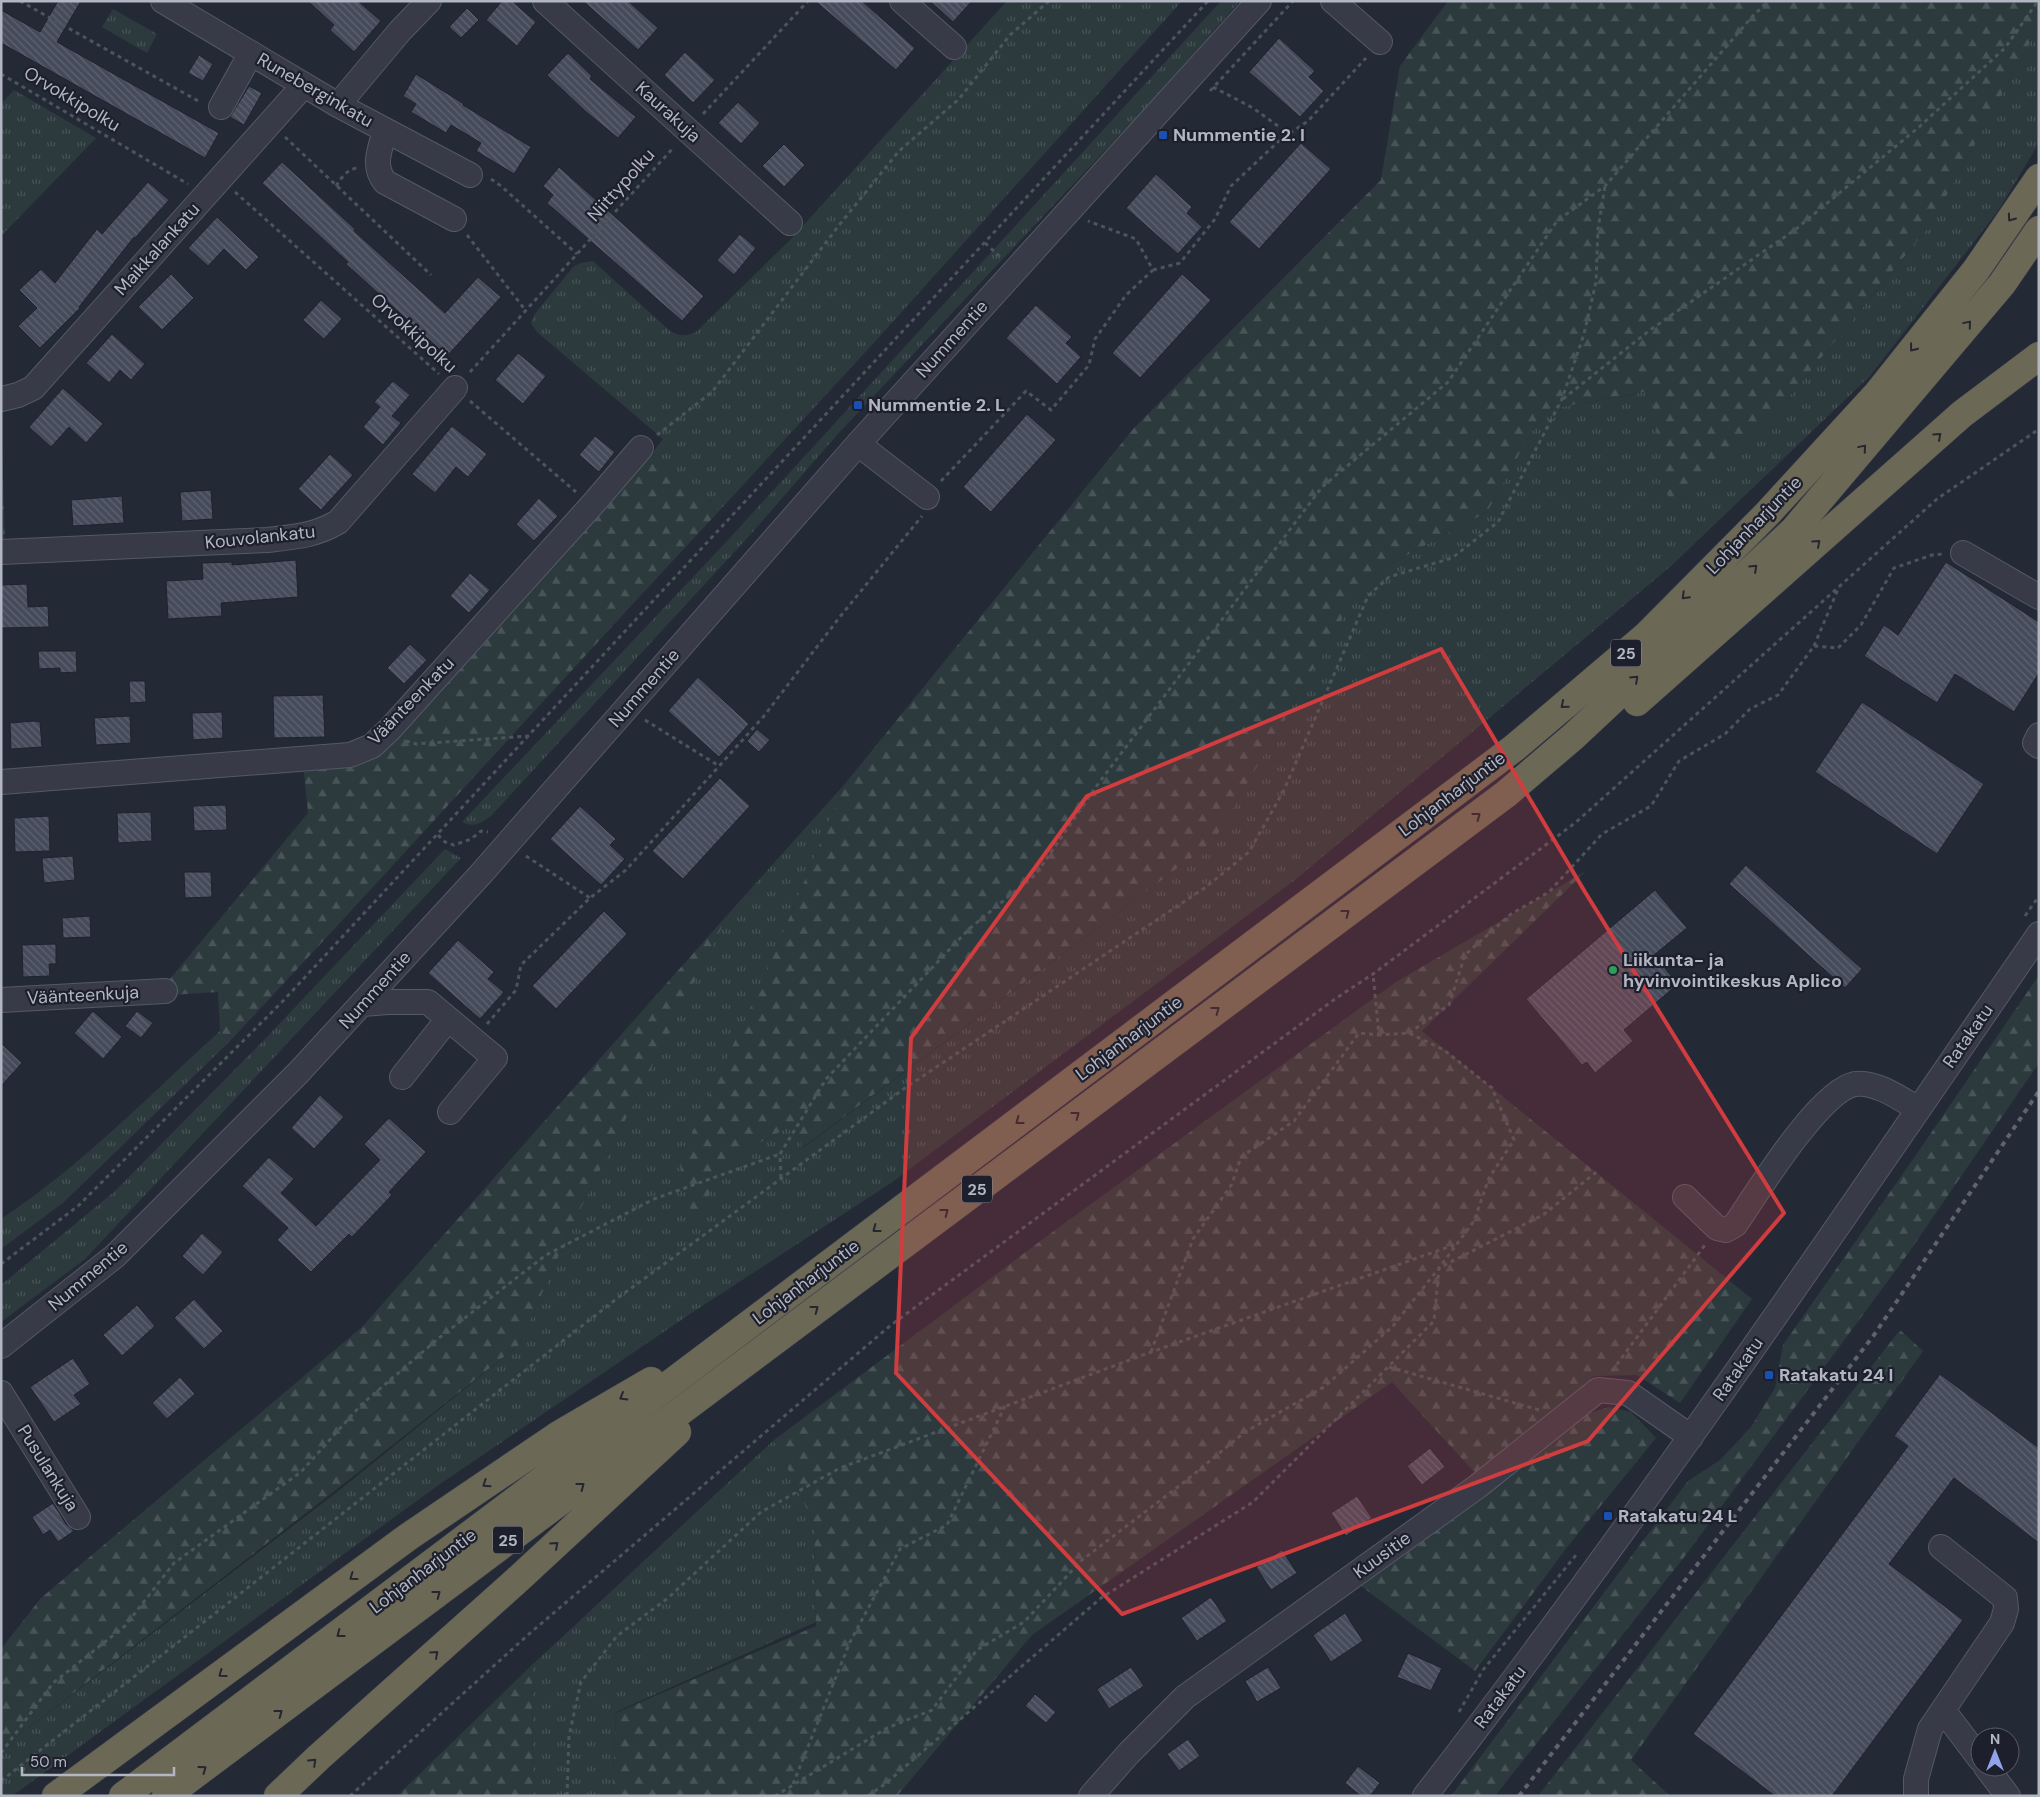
<svg xmlns="http://www.w3.org/2000/svg" width="2040" height="1797" font-family="'DM Sans',sans-serif">
<style>
.grass{fill:url(#grass-tufts)}
.forest{fill:url(#forest-firs)}
.building{fill:url(#building-back-hatch);stroke:#1f222e}
.lines{fill:none;stroke-linecap:round;stroke-linejoin:round}
.minor-casing{stroke:#555965;stroke-width:26}
.highway-casing{stroke:#424652;stroke-width:29}
.path{stroke:#4a565c;stroke-width:3;stroke-dasharray:4 4;stroke-linecap:butt}
.minor{stroke:#383b47;stroke-width:24}
.highway{stroke:#6c6856;stroke-width:28}
.rail{stroke:#5e6271;stroke-width:4;stroke-dasharray:5 5;stroke-linecap:butt}
.oneway{stroke:#252730}
.marked{fill:#d13d3f;fill-opacity:0.2;stroke:#d13d3f;stroke-width:4;stroke-linejoin:round}
.transit-dot{fill:#1a4fb4;stroke:#1d202c;stroke-width:2}
.leisure-dot{fill:#2e9e5b;stroke:#1d202c;stroke-width:2}
.labels{text-anchor:middle;stroke-width:4.5;stroke-linejoin:round;paint-order:stroke}
.shield{fill:#1d202c;stroke:#858996;stroke-width:1}
.shield-label{font-size:16px;font-weight:bold;fill:#b2b6c3}
.street-label{font-size:18px;fill:#b2b6c3;stroke:#1d202c}
.poi-label{font-size:18px;font-weight:bold;fill:#b2b6c3;stroke:#1d202c;text-anchor:start}
</style>
<defs>
<pattern id="grass-tufts" width="24" height="20" patternUnits="userSpaceOnUse" patternTransform="scale(1.25)"><rect width="24" height="20" fill="#2c3a3d"/><path d="M3 7l-1-3M5 7V3M7 7l1-3M15 17l-1-3M17 17v-4M19 17l1-3" fill="none" stroke="#485457"/></pattern>
<pattern id="forest-firs" width="22" height="20" patternUnits="userSpaceOnUse" patternTransform="scale(1.25)"><rect width="22" height="20" fill="#2c3a3d"/><path d="M5 1l3.5 6h-7zM16 11l3.5 6h-7z" fill="#485457"/></pattern>
<pattern id="building-back-hatch" width="6" height="6" patternUnits="userSpaceOnUse" patternTransform="scale(1.25)"><rect width="6" height="6" fill="#464b5b"/><path d="M-1 5l2 2M0 0l6 6M5-1l2 2" fill="none" stroke="#5e6371"/></pattern>
</defs>
<rect width="100%" height="100%" fill="#242936"/>
<path class="grass" d="M1007 1H1182L870 347 720 510 653 452 663 439 537 332 531 323 534 315 574 266 581 263 593 261 670 331C680 336 686 337 696 332L791 239Z
M1221 1H1240L1148 105 837 435 750 535 491 816C481 823 474 828 462 822L727 541Z
M113 9 157 34 147 53 102 27Z
M2039 26V143L1998 211 1870 376 1670 567 1296 879 891 1183 690 1314 440 1484 12 1796H1V1749L336 1493 519 1345 572 1226 729 913 844 785 767 972 694 1224 726 1161 796 1123 803 1148 1214 841 1366 577 1487 512 1544 410 1651 391 1672 508 1775 414 1931 224Z
M14 90 96 138 2 235 1 104Z
M445 849 461 858 85 1259 1 1322V1285L114 1192 264 1040Z
M220 1031 229 1042 64 1202 1 1249V1219C79 1168 151 1094 220 1031Z
M774 1440 814 1524 816 1622 616 1712 612 1796H533L532 1665Z"/>
<path class="forest" d="M1448 1H2039V26L1931 224 1775 414 1671 509 1650 391 1544 410 1487 512 1366 577 1214 841 802 1148 796 1123 726 1161 694 1225 679 1161 767 972 844 785 1134 428 1381 180 1400 66Z
M1 409 5 547 1 546Z
M653 452 720 510C555 687 394 866 229 1042L220 1031 218 992 170 995 169 980 308 813 304 772 345 765 409 724 459 671Z
M1586 871 1422 1031 1752 1299 1680 1403 1637 1375 1594 1376 1475 1473 1392 1382 1032 1635 897 1796H612L616 1713 816 1626 814 1524 774 1440 1054 1231 1396 982Z
M729 913 572 1226 519 1345 337 1489 1 1749V1649L41 1598 362 1327Z
M2039 975V1063L1907 1255 1685 1556 1495 1796H1451L1688 1481 1720 1460 1751 1427 1775 1388 1783 1345 1916 1155Z
M1900 1330 1923 1351 1631 1760 1670 1796H1538Z
M1609 1407 1631 1412 1656 1438 1568 1546 1475 1671 1361 1586 1584 1415Z
M532 1665 533 1796H396L398 1795Z"/>
<path class="building" d="M58 1H81L57 42 219 133 205 158 1 43V10L40 32Z
M308 1H358L381 21 354 52 330 30 334 25Z
M502 1H512L536 22 517 46 486 20Z
M583 1H628L658 28 638 50Z
M815 1H862L915 48 896 70Z
M930 1H972L953 22Z
M467 8 479 20 461 38 449 27Z
M1279 38 1315 71 1309 77 1324 91 1300 117 1249 72Z
M685 52 715 80 693 103 664 75Z
M568 53 592 76 590 79 636 117 618 138 585 111 547 75Z
M199 55 213 64 203 81 188 73Z
M416 74 464 104 463 105 531 147 514 174 476 151 481 143 451 125 446 133 411 112 416 104 403 96Z
M249 86 262 93 244 125 230 117Z
M738 102 760 123 741 144 718 123Z
M1301 143 1331 169 1259 249 1229 222Z
M784 144 805 165 784 187 762 166Z
M282 162 355 229 354 231 445 313 478 277 501 297 447 356 346 264 348 262 262 183Z
M559 167 704 296 682 321 547 203 553 195 543 186Z
M1156 174 1192 207 1187 213 1202 227 1178 254 1126 208Z
M148 182 169 200 135 238 134 237 79 307 80 308 40 348 18 326 37 308 19 290 41 269 55 283 97 229 102 234Z
M217 217 259 257 246 270 224 249 208 266 188 248Z
M740 234 756 248 734 275 717 260Z
M171 274 194 298 162 330 138 307Z
M1182 274 1211 300 1140 378 1112 353Z
M321 300 342 319 324 339 303 320Z
M1036 305 1072 337 1066 343 1081 357 1057 384 1006 338Z
M112 334 145 364 131 380 120 370 109 383 86 363Z
M518 353 546 376 523 404 495 380Z
M393 381 410 395 392 416 401 423 383 445 363 427 380 407 374 402Z
M63 388 103 424 86 443 69 427 51 447 29 427Z
M1027 414 1056 440 991 512 963 487Z
M452 426 487 454 468 477 456 467 435 493 412 474Z
M595 436 615 452 599 472 579 455Z
M330 454 353 475 321 510 298 489Z
M211 490 213 519 182 521 180 492Z
M122 496 124 523 73 526 71 500Z
M539 498 558 516 534 541 516 524Z
M296 560 298 597 221 603 222 616 168 619 166 581 203 579 202 563 232 562V565Z
M1946 562 2039 622V673L2014 712 1955 674 1937 703 1864 656 1884 625 1898 635Z
M470 573 490 590 469 613 450 596Z
M27 584 28 607 48 606 49 627 1 628V585Z
M410 644 427 660 404 684 387 668Z
M38 651H76L77 672 60 673V668L39 669Z
M698 677 749 724 719 757 668 711Z
M129 681H145L146 702 130 703Z
M323 695 325 737 274 738 273 696Z
M1862 702 1984 784 1937 854 1815 772Z
M222 712 223 738 193 740 192 713Z
M130 716 131 743 96 745 94 718Z
M34 721 40 722 42 747 11 749 10 723Z
M757 729 770 740 759 752 747 741Z
M720 778 750 806 683 879 652 851Z
M226 805 227 830 194 831 193 806Z
M580 806 616 839 610 845 625 859 601 885 550 839Z
M151 812 152 841 118 843 117 813Z
M49 816 50 851 15 852 14 818Z
M73 856 75 880 44 883 42 858Z
M1746 865 1862 969 1845 988 1729 884Z
M184 872H211L212 897 185 898Z
M1655 890 1687 928 1654 955 1678 984 1624 1030 1633 1041 1595 1073 1587 1062 1582 1065 1526 999Z
M604 911 627 934 556 1009 532 986Z
M90 916 91 937 63 938 62 918Z
M458 940 494 972 488 979 504 992 480 1019 428 973Z
M56 944V964H49L50 976 23 977 22 945Z
M93 1011 122 1037 103 1059 74 1033Z
M137 1011 153 1023 141 1038 125 1026Z
M1 1043 22 1063 1 1086Z
M320 1095 344 1117 314 1149 291 1128Z
M389 1118 426 1152 389 1192 392 1195 352 1237 349 1234 311 1272 277 1240 288 1228 242 1186 269 1157 294 1179 281 1193 316 1226 380 1160 364 1144Z
M202 1233 223 1252 203 1275 182 1256Z
M194 1299 223 1331 204 1349 174 1318Z
M137 1305 155 1326 122 1356 103 1335Z
M73 1358 90 1384 74 1395 81 1404 54 1422 30 1387Z
M1940 1374 2039 1448V1543L1954 1478 1889 1564 1963 1620 1832 1796H1775L1693 1734 1908 1446 1894 1436Z
M180 1377 195 1394 167 1419 152 1403Z
M1430 1448 1445 1467 1422 1485 1407 1466Z
M1357 1496 1372 1518 1346 1536 1331 1513Z
M53 1503 66 1524 74 1531 58 1542 50 1530 43 1535 32 1517Z
M1282 1550 1297 1573 1271 1590 1256 1567Z
M1211 1597 1227 1621 1197 1641 1181 1618Z
M1345 1613 1363 1641 1331 1662 1313 1635Z
M1408 1653 1442 1668 1431 1691 1397 1677Z
M1131 1667 1144 1686 1109 1709 1097 1689Z
M1268 1667 1281 1688 1257 1702 1245 1681Z
M1035 1694 1056 1712 1046 1723 1025 1706Z
M1188 1739 1200 1756 1179 1771 1167 1754Z
M1358 1766 1380 1783 1370 1796H1361L1345 1783Z"/>
<g class="lines">
<g class="minor-casing">
<path id="minor" d="M163 1 338 105 470 175
M545 1 790 223
M902 1 954 47
M1333 1 1380 42
M338 105 400 31 429 1
M221 107 251 53
M385 131C380 149 372 166 385 182L454 219
M1 399 18 395 33 388 304 85
M858 444 927 497
M1 552 267 540C294 537 314 536 338 522L455 388
M1963 553 2039 597
M2039 735 2035 743 2039 746
M1 782 350 755 372 746 390 729 592 505 641 448
M1 1000 165 991
M362 1004 388 1002H428L495 1058 450 1112
M402 1077 448 1019
M1685 1197 1717 1228 1726 1230 1735 1225C1757 1193 1819 1091 1855 1084 1876 1081 1901 1099 1918 1109
M1 1346 115 1256 299 1072 480 875 858 444 1259 1
M1 1393 78 1517
M1943 1710 1980 1759
M1986 1767 2008 1796
M1091 1796 1129 1753 1185 1697 1478 1486 1598 1390 1628 1393 1691 1437
M1425 1796C1641 1517 1839 1225 2039 934
M1916 1796V1779L1930 1729 2002 1623 2006 1609 2005 1598 1941 1547"/>
</g>
<g class="highway-casing">
<path id="highway" d="M1637 702 1962 414 2039 356
M56 1796 408 1537 560 1434 651 1381
M123 1796 1514 748 1646 636 1767 514 1877 394 1976 270 2039 178
M166 1796 1506 794 1574 736 1794 530 2002 284 2039 230
M278 1796 319 1757 515 1582 677 1432"/>
</g>
<path class="path" d="M20 1 200 102
M1 74 188 184
M1213 87 1253 108 1289 134
M1210 91 1293 1
M703 114 808 1
M285 137 431 275
M491 179 501 186 577 254
M336 186C342 177 346 170 357 168
M235 192 439 374
M467 235 526 311
M985 243 999 256
M1153 270 1180 263 1215 219 1231 186 1280 140 1308 121 1366 58
M470 372 674 147
M1563 399 1650 330 1796 229 1919 127 2005 48 2038 1
M470 401 576 492
M657 435 712 392 840 224 899 151 959 99 1010 35 1049 1
M941 481 1026 391 1051 410 1089 365 1095 339 1126 295 1153 270 1136 239 1088 221
M1814 646 1839 587
M645 720 719 766
M406 741 416 744 529 736
M438 835 445 842 454 845 471 839 481 831 488 832
M526 856 590 898
M2025 916 2039 896
M487 1024 516 990 521 965 590 898 626 870 764 716 839 618 922 516
M1409 1033 1449 1005 1465 955 1511 914 1549 892 1602 834 1651 806 1679 761 1725 734 1750 709 1778 695 1814 646 1838 648 1861 625 1894 568 1932 555 1943 554
M781 1178 780 1154 826 1079 969 929 1036 874 1098 784 1322 487 1448 382 1557 221 1605 186 1752 17 1768 1
M1 1264 78 1206 282 1002 1208 1
M1151 1352 1193 1239 1232 1184 1241 1157 1294 1121 1359 1033 1380 1035
M1389 1367 1539 1410
M1612 1371 1705 1245
M1459 1712 1483 1670 1576 1555
M1 1753 53 1683 125 1626 174 1563 301 1472 361 1405 439 1338 546 1255 654 1199 780 1154
M1 1781 615 1300 905 1088 1206 887 1249 852 1284 790 1368 596 1389 577 1452 558 1498 522 1562 399 1584 334 1596 282 1598 229 1605 186
M793 1784 850 1642 900 1549 947 1525 1005 1406
M350 1796 529 1634 891 1325 1335 999 1373 974 1575 823 1937 499 2039 429
M567 1796 569 1736 581 1682 617 1636 668 1598 761 1512 840 1468 1151 1352 1457 1244
M775 1796 887 1728 932 1710 977 1650 1024 1622 1082 1560 1183 1483 1245 1432 1324 1387 1393 1326 1439 1268 1474 1221 1489 1178 1514 1140 1492 1088 1444 1050 1409 1033 1379 1035 1373 974
M868 1796 885 1784 1101 1598 1253 1502 1434 1321 1439 1268 1543 1215 1599 1170"/>
<use href="#minor" class="minor"/>
<use href="#highway" class="highway"/>
<path class="rail" d="M1519 1796 1874 1335 2039 1091"/>
</g>
<defs><path id="oneway-chevron" d="M-2-3.5L2.5 0L-2 3.5" fill="none" stroke-width="1.6" stroke-linecap="round" stroke-linejoin="round" transform="scale(1.25)"/></defs>
<g class="oneway">
<use href="#oneway-chevron" transform="translate(2011 218) rotate(125)"/>
<use href="#oneway-chevron" transform="translate(1968 324) rotate(-50)"/>
<use href="#oneway-chevron" transform="translate(1913 348) rotate(128)"/>
<use href="#oneway-chevron" transform="translate(1938 436) rotate(-42)"/>
<use href="#oneway-chevron" transform="translate(1863 448) rotate(-50)"/>
<use href="#oneway-chevron" transform="translate(1817 543) rotate(-42)"/>
<use href="#oneway-chevron" transform="translate(1754 568) rotate(-43)"/>
<use href="#oneway-chevron" transform="translate(1685 596) rotate(135)"/>
<use href="#oneway-chevron" transform="translate(1635 679) rotate(-43)"/>
<use href="#oneway-chevron" transform="translate(1564 705) rotate(140)"/>
<use href="#oneway-chevron" transform="translate(1477 816) rotate(-37)"/>
<use href="#oneway-chevron" transform="translate(1346 913) rotate(-37)"/>
<use href="#oneway-chevron" transform="translate(1216 1010) rotate(-37)"/>
<use href="#oneway-chevron" transform="translate(1076 1115) rotate(-37)"/>
<use href="#oneway-chevron" transform="translate(1019 1121) rotate(143)"/>
<use href="#oneway-chevron" transform="translate(945 1212) rotate(-37)"/>
<use href="#oneway-chevron" transform="translate(876 1229) rotate(143)"/>
<use href="#oneway-chevron" transform="translate(815 1309) rotate(-37)"/>
<use href="#oneway-chevron" transform="translate(623 1397) rotate(150)"/>
<use href="#oneway-chevron" transform="translate(486 1484) rotate(146)"/>
<use href="#oneway-chevron" transform="translate(581 1486) rotate(-37)"/>
<use href="#oneway-chevron" transform="translate(555 1545) rotate(-42)"/>
<use href="#oneway-chevron" transform="translate(353 1577) rotate(144)"/>
<use href="#oneway-chevron" transform="translate(437 1594) rotate(-37)"/>
<use href="#oneway-chevron" transform="translate(340 1634) rotate(143)"/>
<use href="#oneway-chevron" transform="translate(435 1654) rotate(-42)"/>
<use href="#oneway-chevron" transform="translate(222 1674) rotate(144)"/>
<use href="#oneway-chevron" transform="translate(279 1713) rotate(-37)"/>
<use href="#oneway-chevron" transform="translate(313 1762) rotate(-44)"/>
<use href="#oneway-chevron" transform="translate(203 1769) rotate(-36)"/>
</g>
<path class="marked" d="M1441 649 1585 892 1784 1213 1588 1441 1122 1614 896 1373 911 1038 1087 796Z"/>
<g class="transit-dot">
<rect x="1158" y="130" width="10" height="10" rx="2.5"/>
<rect x="853" y="400" width="10" height="10" rx="2.5"/>
<rect x="1764" y="1370" width="10" height="10" rx="2.5"/>
<rect x="1603" y="1511" width="10" height="10" rx="2.5"/>
</g>
<circle class="leisure-dot" cx="1613" cy="970" r="5"/>
<g class="labels">
<g class="shield">
<rect x="1611" y="639.5" width="30" height="27" rx="4"/>
<rect x="962" y="1175.5" width="30" height="27" rx="4"/>
<rect x="493" y="1526.5" width="30" height="27" rx="4"/>
</g>
<g class="shield-label">
<text x="1626" y="659">25</text>
<text x="977" y="1195">25</text>
<text x="508" y="1546">25</text>
</g>
<g class="street-label">
<text transform="translate(315 90) rotate(30)" y="6">Runeberginkatu</text>
<text transform="translate(72 99) rotate(31)" y="6">Orvokkipolku</text>
<text transform="translate(668 112) rotate(42)" y="6">Kaurakuja</text>
<text transform="translate(621 185) rotate(-48)" y="6">Niittypolku</text>
<text transform="translate(157 249) rotate(-48)" y="6">Maikkalankatu</text>
<text transform="translate(414 333) rotate(42)" y="6">Orvokkipolku</text>
<text transform="translate(952 339) rotate(-48)" y="6">Nummentie</text>
<text transform="translate(1754 525) rotate(-46)" y="6">Lohjanharjuntie</text>
<text transform="translate(260 537) rotate(-6)" y="6">Kouvolankatu</text>
<text transform="translate(644 688) rotate(-49)" y="6">Nummentie</text>
<text transform="translate(411 701) rotate(-46)" y="6">Väänteenkatu</text>
<text transform="translate(1452 794) rotate(-37)" y="6">Lohjanharjuntie</text>
<text transform="translate(375 990) rotate(-48)" y="6">Nummentie</text>
<text transform="translate(83 995) rotate(-3)" y="6">Väänteenkuja</text>
<text transform="translate(1968 1036) rotate(-55)" y="6">Ratakatu</text>
<text transform="translate(1129 1038) rotate(-37)" y="6">Lohjanharjuntie</text>
<text transform="translate(88 1276) rotate(-40)" y="6">Nummentie</text>
<text transform="translate(806 1282) rotate(-37)" y="6">Lohjanharjuntie</text>
<text transform="translate(1738 1369) rotate(-55)" y="6">Ratakatu</text>
<text transform="translate(48 1468) rotate(58)" y="6">Pusulankuja</text>
<text transform="translate(1382 1555) rotate(-36)" y="6">Kuusitie</text>
<text transform="translate(423 1571) rotate(-37)" y="6">Lohjanharjuntie</text>
<text transform="translate(1500 1697) rotate(-53)" y="6">Ratakatu</text>
</g>
<g class="poi-label">
<text x="1173" y="141">Nummentie 2. I</text>
<text x="868" y="411">Nummentie 2. L</text>
<text x="1623" y="966">Liikunta- ja<tspan x="1623" dy="21">hyvinvointikeskus Aplico</tspan></text>
<text x="1779" y="1381">Ratakatu 24 I</text>
<text x="1618" y="1522">Ratakatu 24 L</text>
</g>
</g>
<rect width="2040" height="1797" fill="none" stroke="#b2b6c3" stroke-width="5"/>
<g transform="translate(1995 1752)"><circle r="24" fill="#1d202c" stroke="#595c68"/>
<path d="M0-4L9 19L0 12L-9 19Z" fill="#91a3e9"/>
<text y="-8" font-size="14" font-weight="bold" text-anchor="middle" fill="#b2b6c3">N</text>
</g>
<path d="M22 1767v8h152v-8" fill="none" stroke="#b2b6c3" stroke-width="2.5"/>
<text x="30" y="1767" font-size="15" fill="#b2b6c3" stroke="#1d202c" stroke-width="4" paint-order="stroke">50 m</text>
</svg>
